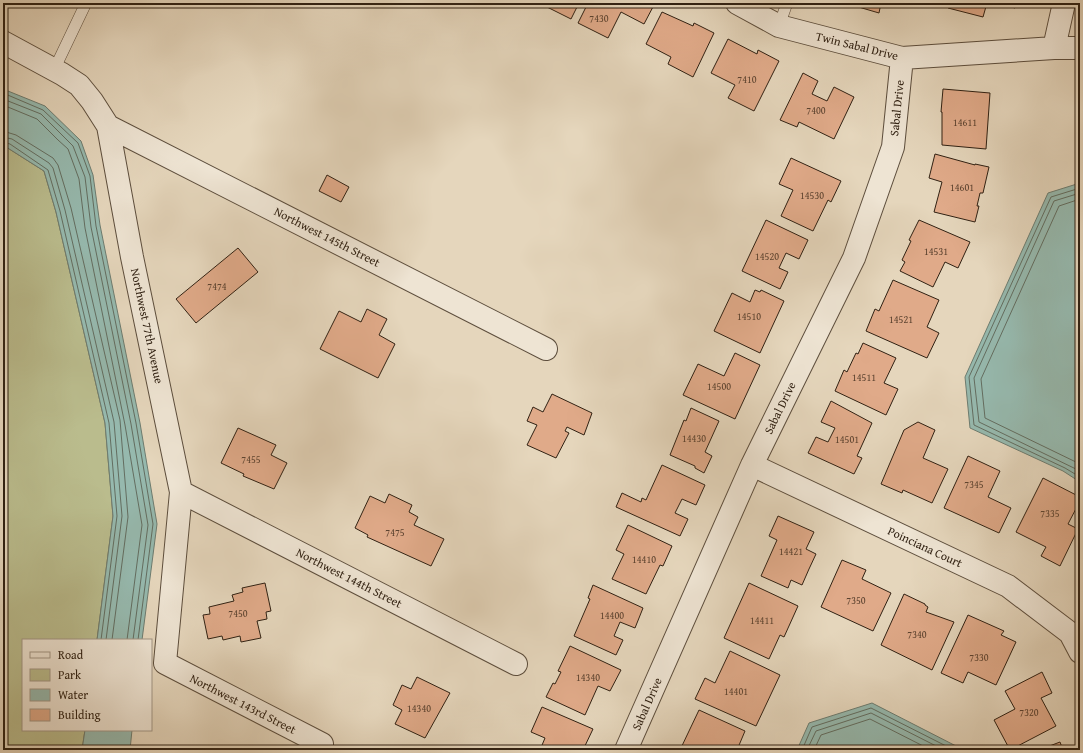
<svg xmlns="http://www.w3.org/2000/svg" width="1083" height="753" font-family="'Gentium Book Plus',serif">
<style>
.green{fill:#babc8d;stroke:#756e50}
.water{fill:#96b9ae;stroke:#6d7c70}
.lines{fill:none;stroke-linecap:round;stroke-linejoin:round}
.shore{stroke:#636d60;stroke-width:1}
.building{fill:#e0aa89;stroke:#302113}
.service-casing{stroke:#5d4e3d;stroke-width:12}
.minor-casing{stroke:#5d4e3d;stroke-width:24}
.service{stroke:#eee4d3;stroke-width:11}
.minor{stroke:#eee4d3;stroke-width:22}
.labels{text-anchor:middle;stroke-width:4;stroke-linejoin:round;paint-order:stroke}
.number-label{font-size:10px;fill:#5c4330}
.street-label{font-size:12px;fill:#302113;stroke:#eee4d3}
</style>
<rect width="100%" height="100%" fill="#e5d6bc"/>
<filter id="stains"><feTurbulence type="fractalNoise" baseFrequency=".005" numOctaves="4"/><feColorMatrix values="0 0 0 0 .2 0 0 0 0 .09 0 0 0 0 .02 0 0 0 .5 -.17"/></filter>
<radialGradient id="worn" r=".72"><stop offset=".6" stop-color="#630" stop-opacity="0"/><stop offset="1" stop-color="#630" stop-opacity=".3"/></radialGradient>
<path class="green" d="M3 145 44 171 56 212 105 423 113 516 97 640H23V730H85L82 750H3Z"/>
<path class="water" d="M3 89 45 106 81 141 93 175 100 225 140 423 157 524 142 640H97L113 516 105 423 56 212 44 171 3 145Z
M1080 183V482L1063 471 970 428 965 377 1048 193Z
M872 703 958 747 959 750H797L809 723Z
M85 730H132L130 750H82Z"/>
<g class="lines">
<path class="shore" d="M3 93 43 110 78 143 90 176 96 226 136 423 153 524 138 640
M3 99 41 114 73 146 85 177 91 227 131 424 148 525 133 640
M3 105 37 119 58 140 68 149 79 179 85 228 125 425 142 525 127 640
M3 131 16 135 53 158 58 165 71 208 120 420 128 517 112 640
M3 137 12 139 49 163 53 168 65 210 114 422 122 516 106 640
M3 142 10 144 48 170 60 211 109 423 117 516 101 640
M1080 188 1051 197 969 377 974 425 1065 468 1080 477
M1080 193 1054 201 974 378 979 422 1080 471
M1080 199 1059 206 981 379 985 418 1080 464
M802 750 812 727 871 708 954 750
M807 750 816 731 871 713 944 750
M814 750 821 735 870 719 931 750"/>
</g>
<path class="building" d="M547 3H579L571 19 547 7 548 4Z
M588 3H655L644 24 621 12 608 38 578 23Z
M845 3H881L879 13Z
M949 3H987L983 17 948 8Z
M998 3H1016L1015 8Z
M662 12 693 26 694 23 714 33 693 77 668 64 671 57 646 44Z
M728 39 757 54 758 50 779 61 754 111 728 98 735 85 711 73Z
M803 73 818 81 812 94 827 101 834 87 854 97 834 139 799 122 797 127 780 120Z
M943 89 990 93 986 149 942 145V112H941Z
M935 154 975 165V164L989 167 983 193H980L977 206H979L975 222 934 212 942 182 929 178Z
M791 158 841 181 831 202 828 200 813 231 781 216 793 190 779 184Z
M327 175 349 187 341 202 319 191Z
M766 220 808 240 799 259 786 253 779 268 788 272 780 289 742 271Z
M919 220 970 242 958 268 945 262 933 287 900 271 905 262 902 260 911 241 909 240Z
M238 248 258 272 196 323 176 299Z
M893 280 939 300 927 327 939 333 927 358 866 331 875 309 879 311Z
M755 290 760 292 761 290 784 301 760 353 714 331 732 293 750 302Z
M367 309 387 319 379 335 395 344 378 378 320 349 339 311 361 322Z
M863 343 896 358 884 383 898 389 886 415 835 391 844 370 847 372 856 353 858 354Z
M735 353 760 365 735 419 683 395 698 364 724 376Z
M552 394 592 413 584 435 567 427 565 431 569 433 556 458 527 445 537 425 527 421 533 407 543 412Z
M831 401 872 423 857 456 862 458 854 474 808 453 816 437 828 442 835 428 821 422Z
M691 408 719 421 705 452 712 456 704 473 695 468V466L670 455 684 420 686 421Z
M918 422 935 430 923 458 948 469 932 503 903 490 902 493 881 484 904 430Z
M238 428 276 445 271 455 287 463 274 489 243 476 244 474 221 463Z
M968 456 1000 471 988 497 1011 508 999 533 944 508Z
M662 465 705 485 696 505 682 499 675 513 688 519 680 536 616 507 622 493 641 502 642 498 646 500Z
M1043 478 1080 497V501L1068 524 1078 529 1060 566 1041 556 1046 547 1016 532Z
M389 494 412 505 409 512 418 517 414 525 444 539 431 566 367 537 368 535 355 528 370 496 385 503Z
M778 516 814 532 806 549 816 554 809 569 802 585 791 580 788 588 761 576 777 540 769 536Z
M628 525 672 546 663 566 660 565 646 594 612 579 624 554 616 550Z
M842 560 866 570 862 579 891 593 873 631 821 607Z
M265 583 271 611 266 612 267 619 257 621 261 638 241 642 240 636 223 640 222 636 208 639 203 615 210 614 209 607 234 601 232 595 243 592 242 588Z
M749 583 798 606 784 637 780 635 769 659 724 638Z
M593 585 643 608 635 628 620 622 614 636 623 640 616 655 574 636 590 599 588 598Z
M904 594 925 604V605L928 607 926 612 954 622 932 670 881 645Z
M968 615 1004 631 1001 635 1016 642 996 685 968 672 963 683 941 673Z
M570 646 621 670 610 691 598 686 585 715 546 697 553 683 555 684 561 672 558 671Z
M730 651 780 675 756 726 695 699 705 678 715 683Z
M1042 672 1052 693 1041 698 1056 726 1010 750 994 720 1015 709 1005 691Z
M417 677 450 693 425 738 395 724 402 710 393 705 402 685 411 689Z
M542 707 593 729 583 750H540L545 738 531 732Z
M699 710 745 731 737 750H680Z
M1060 742 1063 750H1039Z"/>
<g class="lines">
<g class="service-casing">
<path id="service" d="M779 26 787 3
M54 70 86 3"/>
</g>
<g class="minor-casing">
<path id="minor" d="M737 3 779 26 902 58 1054 48H1080
M3 42 62 74 79 85 92 101 108 126 132 257 181 492 165 663 322 744
M1054 48 1064 3
M108 126 546 349
M752 465 1008 586 1070 633 1080 652
M181 492 516 664
M626 750 752 465 854 258 893 147 902 58"/>
</g>
<use href="#service" class="service"/>
<use href="#minor" class="minor"/>
</g>
<g class="labels">
<g class="number-label">
<text x="599" y="22">7430</text>
<text x="747" y="83">7410</text>
<text x="816" y="114">7400</text>
<text x="965" y="126">14611</text>
<text x="962" y="191">14601</text>
<text x="812" y="199">14530</text>
<text x="936" y="255">14531</text>
<text x="767" y="260">14520</text>
<text x="217" y="290">7474</text>
<text x="749" y="320">14510</text>
<text x="901" y="323">14521</text>
<text x="864" y="381">14511</text>
<text x="719" y="390">14500</text>
<text x="694" y="442">14430</text>
<text x="847" y="443">14501</text>
<text x="251" y="463">7455</text>
<text x="974" y="488">7345</text>
<text x="1050" y="517">7335</text>
<text x="395" y="536">7475</text>
<text x="791" y="555">14421</text>
<text x="644" y="563">14410</text>
<text x="856" y="604">7350</text>
<text x="238" y="617">7450</text>
<text x="612" y="619">14400</text>
<text x="762" y="624">14411</text>
<text x="917" y="638">7340</text>
<text x="979" y="661">7330</text>
<text x="588" y="681">14340</text>
<text x="736" y="695">14401</text>
<text x="419" y="712">14340</text>
<text x="1029" y="716">7320</text>
</g>
<g class="street-label">
<text transform="translate(857 46) rotate(14)" y="4">Twin Sabal Drive</text>
<text transform="translate(897 108) rotate(-84)" y="4">Sabal Drive</text>
<text transform="translate(327 237) rotate(27)" y="4">Northwest 145th Street</text>
<text transform="translate(147 326) rotate(78)" y="4">Northwest 77th Avenue</text>
<text transform="translate(780 408) rotate(-64)" y="4">Sabal Drive</text>
<text transform="translate(925 547) rotate(25)" y="4">Poinciana Court</text>
<text transform="translate(349 578) rotate(27)" y="4">Northwest 144th Street</text>
<text transform="translate(243 704) rotate(27)" y="4">Northwest 143rd Street</text>
<text transform="translate(647 704) rotate(-66)" y="4">Sabal Drive</text>
</g>
</g>
<rect width="1083" height="753" fill="none" stroke="#e5d6bc" stroke-width="16"/>
<rect x="4" y="4" width="1075" height="745" fill="none" stroke="#302113" stroke-width="2"/>
<rect x="8" y="8" width="1067" height="737" fill="none" stroke="#302113"/>
<rect x="22" y="639" width="130" height="92" fill="#eee4d3" stroke="#a29686"/>
<rect x="30" y="652" width="20" height="6" fill="#eee4d3" stroke="#a29686"/>
<text x="58" y="659" font-size="12" fill="#302113">Road</text>
<rect x="30" y="669" width="20" height="12" fill="#babc8d" stroke="#a29686"/>
<text x="58" y="679" font-size="12" fill="#302113">Park</text>
<rect x="30" y="689" width="20" height="12" fill="#96b9ae" stroke="#a29686"/>
<text x="58" y="699" font-size="12" fill="#302113">Water</text>
<rect x="30" y="709" width="20" height="12" fill="#e0aa89" stroke="#a29686"/>
<text x="58" y="719" font-size="12" fill="#302113">Building</text>
<rect width="100%" height="100%" filter="url(#stains)"/>
<rect width="100%" height="100%" fill="url(#worn)"/>
</svg>
